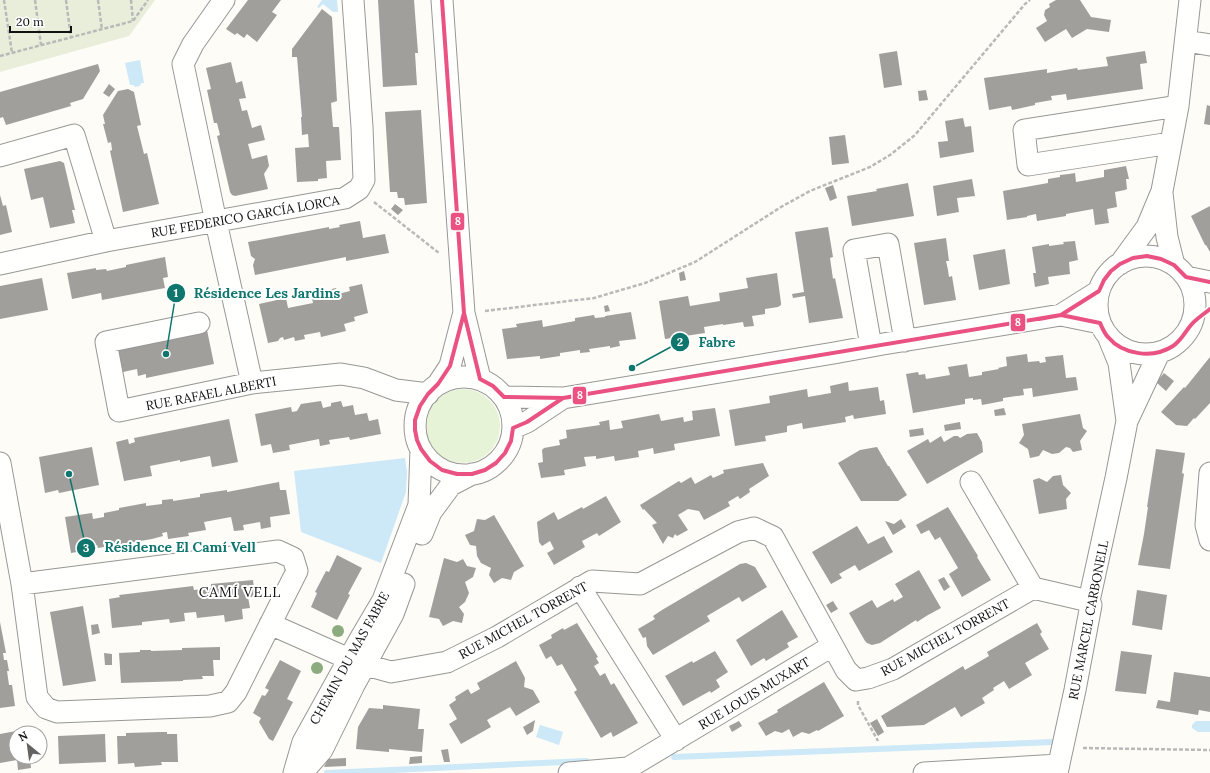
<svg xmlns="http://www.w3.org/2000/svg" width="1210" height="773" font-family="Lora,serif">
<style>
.green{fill:#e7f3d7}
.cemetery{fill:#e9eedb}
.water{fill:#cde8f7}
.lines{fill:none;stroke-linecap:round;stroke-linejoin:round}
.stream{stroke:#cde8f7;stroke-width:6}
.building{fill:#a19f9c}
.minor-casing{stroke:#979795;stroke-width:23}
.path{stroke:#b9b9b8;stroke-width:2.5;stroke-dasharray:4 2;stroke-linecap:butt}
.minor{stroke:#fffffe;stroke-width:21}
.bus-1-casing{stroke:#fff;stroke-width:7}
.bus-1{stroke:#ea5284;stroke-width:4}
.tree{fill:#8cac80}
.labels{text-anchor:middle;stroke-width:4;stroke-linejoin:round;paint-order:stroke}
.street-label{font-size:13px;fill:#111;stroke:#fff}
.neighbourhood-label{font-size:14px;letter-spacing:1px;fill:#111;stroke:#fff}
.leader{fill:none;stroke:#0f766e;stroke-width:1.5}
.callout-dot{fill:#0f766e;stroke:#fff;stroke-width:1.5}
.mark-label{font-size:12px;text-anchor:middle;font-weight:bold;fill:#fff}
.callout-label{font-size:14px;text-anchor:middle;font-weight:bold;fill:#0f766e;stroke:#fff;stroke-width:4;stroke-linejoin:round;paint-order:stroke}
.line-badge{stroke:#fff;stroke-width:1.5}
.badge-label{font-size:11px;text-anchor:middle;font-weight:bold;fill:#fff}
</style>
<rect width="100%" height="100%" fill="#fdfcf7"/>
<path class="green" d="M426 426a37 37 0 1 1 74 0a37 37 0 1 1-74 0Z"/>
<path class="cemetery" d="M0 0H155L129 36 0 72Z"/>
<path class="water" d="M322 0H337L338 12H333L323 4 319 8 317 7Z
M140 60 144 83H141L140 86 135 87 134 85H130L125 63Z
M405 458 407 472 406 492 381 563 301 532 294 471Z
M1196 721H1210V732H1198L1192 728V725Z
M540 725 563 732 559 745 536 737Z"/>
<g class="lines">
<path class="stream" d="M674 757 1053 742
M327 773 586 761"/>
</g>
<path class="building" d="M248 0H281L272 12 277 15 257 42 247 34 244 38 237 33 235 35 226 29Z
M378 0H414L418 53H415L417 85 383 87Z
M1056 0H1080L1091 17 1111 20 1109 32 1087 29 1072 38 1066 29 1045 42 1036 28 1047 21 1044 15 1045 10 1050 7 1049 4Z
M322 9 332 17 337 101 331 103 333 127H339L341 160 326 161 327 178 318 179V181L297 182 295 148 309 147 308 134 302 135 301 117H302L297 57H292V49Z
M897 51 902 85 884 88 879 54Z
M1145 51 1147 63 1140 64 1143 89 1067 100 1066 94 1051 96 1052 100 1035 103V105L1012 110 1011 106 989 110 984 78 1047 69V73L1077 68 1078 70 1108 66 1106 57Z
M231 62 236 83 242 81 246 98 239 99 242 111 247 110 252 128 261 125 265 140 248 144 252 159 267 155 269 166 264 174 268 189 235 196 232 195 230 192 217 136 220 135 217 123H214L207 90 211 89 206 68Z
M98 64 100 71 83 99 70 103 71 106 6 125 3 117 0 118V92Z
M109 84 115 89 109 97 103 93Z
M128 89 134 92 141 125 137 126 144 154 147 153 159 204 123 212 110 151 112 150 111 142 108 143 103 124H105L103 115 118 91Z
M926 90 928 100 919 101 918 91Z
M1207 105 1210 106V125L1204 124Z
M421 110 427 203 405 205 404 198H398L397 192H390L385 112Z
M963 118 965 127 971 126 974 152 940 158 938 142 948 141 945 121Z
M845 135 849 163 832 165 829 137Z
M60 161 64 163 75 210H72L75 223 50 228 43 197 31 200 24 169Z
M1126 166 1129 179H1126L1127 189 1125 190 1115 192 1117 207 1107 209 1109 223 1095 225 1093 209 1066 214V216L1037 221 1036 214 1027 216V217L1007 220 1003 191 1048 183V179L1060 177V175L1069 174 1075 173 1076 182 1104 177V170Z
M972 179 975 196 957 198 959 212 937 216 933 186Z
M908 183 914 216 852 226 847 196 877 191 876 189Z
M833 185 837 198 830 201 825 188Z
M0 195 3 206 6 205 12 232 0 235Z
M395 204 403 210 398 215 391 209Z
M1210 206V252L1206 245H1205L1191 216Z
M360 221 363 238 385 234 389 253 346 261V257L255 275 253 265 255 259 251 256 248 242 329 227V229L340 227 339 225Z
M828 227 833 257 830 258 833 279 835 278 843 318 809 323 805 296 793 298 792 294 804 292 795 232Z
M946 238 949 261H946L948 270 949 277 952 276 956 300 924 305 914 243Z
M1075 241 1078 260 1069 262 1070 274 1048 277 1049 284 1035 287 1033 273H1036L1032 247 1049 244V246L1064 244 1063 242Z
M1005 249 1010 284 979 290 973 255Z
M165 257 168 277 163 278 165 288 102 300 101 293 72 299 67 273 96 268V270L106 269 107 271 126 267V265Z
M684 271 686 280 680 281 679 273Z
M777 273 781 303V305L778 307 765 309V314L752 316 754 326 744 327 743 322 723 325V324L704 327 705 333 665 339 659 301 688 296 690 306 720 301 719 293 748 288 746 278Z
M42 278 48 310 0 319V286Z
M362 284 368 313 354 317 355 321 344 324 346 331 321 337 320 332 304 335 305 339 295 341 294 337 284 340 283 337 280 338 278 341 268 343 259 304 286 298 288 308 313 303 311 294 336 288 338 294 350 291 349 287Z
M608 305 610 311 605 312 604 306Z
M631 312 636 339 619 341 620 346 610 348V346L589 349 590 352 580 353V350L560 353V356L540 359V356L507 359 502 329 517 327 516 324 542 320 543 327 575 321V318L594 315 595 318 605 317V316Z
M207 330 214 364 146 378V374L138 376 137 369 123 372 117 342 139 344Z
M1027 354 1028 362 1039 361 1040 363 1046 362 1045 357 1063 355 1066 378 1076 377 1078 390 1033 397 1032 388 1023 389 1024 395 1003 398V401L982 405 981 399 973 400V398L965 399V404L913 413 906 374 918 372 919 375 925 374 926 379 950 375 948 367 967 364 969 377 982 375V372L999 369 998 368 1007 366 1006 357Z
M1210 357V403L1195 419 1194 418 1187 426 1176 425 1161 412 1184 387 1185 388Z
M1164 373 1174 381 1166 391 1156 382Z
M848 382 849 391 878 387 880 401 884 400 886 414 854 419 853 415 845 417 846 422 803 429 802 423 787 426V432L765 436 766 441 735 446 729 410 770 403 769 396 807 389 808 397 831 393 830 386Z
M321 401 323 408 331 406V403L341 401 343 407 353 405 355 415 367 413 369 421 378 419 381 434 350 440 349 437 329 440 330 444 320 446 319 439 289 445 290 450 273 453 271 444 261 446 255 414 291 407 292 412 297 411 301 404Z
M715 408 720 436 674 444 675 450 654 454 653 448 638 451 639 457 615 461 614 456 596 459V456L584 457 586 466 564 470 565 475 541 478 538 463 543 462 542 450 544 448 560 445 559 440 567 438 566 430 600 425 599 422 609 420 610 430 623 428 621 421 659 414 661 421 683 417 684 422 693 420 692 411Z
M1004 408 1006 415 995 416 994 410Z
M1080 414 1083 428 1087 431 1080 441 1082 450 1073 452 1070 448 1066 447 1059 453 1052 454 1043 450 1039 456 1030 458 1028 449 1019 443 1024 435 1022 424Z
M229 419 238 462 212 467 210 456 180 462V460L150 466 152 476 124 481 116 442 128 439 129 444 135 442 134 438Z
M960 422 961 429 945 431 944 425Z
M923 428 924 435 910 437 909 430Z
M977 433 982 442 983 452 927 484 907 451 928 439 930 443 941 436 944 442 954 436H958L960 438 967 434Z
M92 447 99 485 59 493 58 490 45 493 39 457Z
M877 447 888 466H889L907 495 898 501H861L838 463 860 450Z
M1156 449 1185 453 1182 473 1184 474 1170 569 1138 565 1144 534 1148 507H1147Z
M763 463 769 476 749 489 750 492 740 499 738 496 728 502 730 506 704 520 699 511 688 509 678 515 688 530 677 536 675 534 673 538 668 536 663 544 652 525 657 523 644 509 643 510 640 505 679 481 681 483 691 477 695 484 711 475 713 478 724 473 723 470Z
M1061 475 1063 485 1071 493 1066 499 1067 509 1039 514 1033 480 1039 478 1047 482 1053 476Z
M279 482 280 490H286L290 514 270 517 271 527 261 529 260 522 243 525 244 530 234 531 231 517 204 522 206 530 188 533 189 536 168 539 167 532 162 533 163 536 152 539 98 548 97 545 81 548 82 551 71 553 65 517 92 513 93 519 104 517V513L119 510V508L146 503V506L162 504V500L173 499V501L200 497V494L227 490V492Z
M606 496 621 522 599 536 597 533 582 541 585 547 554 565 547 553 554 549 550 541 542 546 539 542 537 522 554 512 558 520 582 507 583 509Z
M948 507 978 556 977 557 991 580 962 597 949 574 958 568 940 537 935 540 929 530 921 534 916 525Z
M494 515 524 566 514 572 511 580 502 578 494 583 489 575 491 568 481 563 477 556 476 546 470 545 465 535 474 531 477 519 485 520Z
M901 519 906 527 893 535 885 521 894 524Z
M857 526 868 544 884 536 893 552 859 571 855 565 839 574 842 578 831 584 812 552Z
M337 555 362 568 348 594 350 595 337 620 311 607 317 593 315 592 326 571 329 572Z
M444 558 457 562 463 559 467 566 476 568 473 577 465 582 469 593 465 602 459 607 464 614 462 623 453 621 443 626 439 619 429 617Z
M746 563 755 567 767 587 742 602 739 597 707 616 710 621 653 655 647 646 646 637 643 638 638 629 655 619 653 616 662 610 740 564Z
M919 570 941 608 928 615 917 622 916 620 880 643 872 645 867 643 865 641 849 613 872 600 877 608 893 599 894 602 903 597 895 584Z
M944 577 950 587 944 591 938 580Z
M253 580 255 597H248L250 608 242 609 243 619 225 622 224 615 197 618 196 612 184 613 185 621 170 623 169 619 142 622V625L112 628 109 599 120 597 119 595 193 586 194 590 211 588V584Z
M1137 590 1167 595 1162 630 1132 625Z
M833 601 838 609 831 613 826 605Z
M83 606 96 681 63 686 50 612Z
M782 610 798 637 787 643 789 647 766 661 764 658 751 666 736 640Z
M0 622 6 653H3L4 660H7L9 671H7L9 685H12L15 706 0 708Z
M577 623 598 657 596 658 599 663 594 666 600 676 605 673 611 685 614 683 638 723 613 737 611 732 601 738 574 692 577 690 562 664 557 666 551 656 546 659 539 645 552 638 551 635 563 628 564 630Z
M1037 623 1042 632 1040 634 1049 649 1025 663 1032 675 1009 689 1004 681 993 688 994 690 982 698 985 703 961 717 955 707 924 725 887 727 881 716 963 666 965 670 989 656 987 652Z
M98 624 100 633 92 635 91 625Z
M220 647V660H213L214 676H202L203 679 183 680V681L121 683 119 653 140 652V650H151V651L182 650V648Z
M715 651 728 672 716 680 720 687 711 693 710 691 683 706 665 676 692 661 693 663Z
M1121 651 1152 655 1146 694 1115 691Z
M104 653 112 654V665H105Z
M280 660 301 671 287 699 293 702 273 741 269 739 259 722 261 718 253 713 262 695 265 696 269 690 265 688Z
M516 661 525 678 524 687 533 690 540 702 516 716 510 707 487 720 491 727 461 744 449 724 457 719 449 705 456 700 455 697 468 689 471 694 480 689 477 683Z
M1174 672 1210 677V712L1199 710 1198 715 1156 708 1158 700 1170 702Z
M824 682 844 716 818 731 817 730 809 734 802 732 793 737 789 729 782 733 775 731 766 736 758 723 778 712 777 710Z
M383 705 420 709 418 729H424L422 752 389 749V752L356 749 358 727 369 708 383 709Z
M877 719 884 732 878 736 870 723Z
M535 720 533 731 527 735 523 727Z
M739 721 742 726 732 732 729 726Z
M27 729 28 733H16V757H30L31 768 18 770 17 760 0 763V734Z
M160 732H167V734H177L178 762H161L162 765 148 766 135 767 134 763 118 764 117 736H126V733Z
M105 734 106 762 59 764 58 736Z
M448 749 450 762H444L441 750Z
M422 756V763L409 764 410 757Z
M346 758V766L324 767 328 759Z"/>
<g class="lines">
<g class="minor-casing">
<path id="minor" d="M224 0 193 44 183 64 216 222 252 383
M442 0 464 313 480 379
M1186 41 1210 45
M1171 143 1028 165 1024 130 1178 106
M0 156 74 135 106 241
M1162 193 1167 237 1174 265
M1097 305a49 49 0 1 1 98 0a49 49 0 1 1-98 0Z
M0 264 106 241 345 198 359 189 364 180 362 127 353 0
M1120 264 1147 227 1162 191 1178 106 1190 0
M1186 277 1210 282
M1061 315 1099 291
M199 323 106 342 119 411 252 383 341 374 364 378 396 390 428 394
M1108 336 1119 363 1127 421
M871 346 854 250 888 244 905 341
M415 426a49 49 0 1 1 98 0a49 49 0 1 1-98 0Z
M438 384 450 366 463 316
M504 397 563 398 834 353 883 344 1061 315 1100 323
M513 428 527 422 563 398
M0 463 22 584 37 697 46 708 57 712 210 706 228 702 236 692 297 571 293 558 278 551 22 584
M1210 473 1206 525 1210 540
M971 482 1033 588
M422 534 431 512 451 485 472 474
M580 587 676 740
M270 624 349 659 366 665 391 672 447 662 497 637 592 581 640 584 738 532 754 528 773 537 846 670 856 680 868 678 893 669 1033 588 1089 601
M294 773 303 742 360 639 383 600 419 505 421 449
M302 773 322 750 354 685 393 614 404 584
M569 773 628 768 832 646
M924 773 1059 765
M1057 773 1075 690 1091 605 1089 601 1116 478 1127 421 1159 353"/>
</g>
<path class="path" d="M4 0 12 53
M35 0 41 45
M66 0 71 38
M98 0 102 30
M131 0 133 21
M0 56 133 21 148 0
M374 202 439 253
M485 311 594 298 645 283 695 262 781 207 810 191 870 167 890 155 915 135 1025 4 1030 0
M858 701V705L878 741
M1083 748 1210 750"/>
<use href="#minor" class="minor"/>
<g class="bus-1-casing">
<path id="bus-1" d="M442 0 464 313 450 366 438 384 428 394 420 406 415 420V430L417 440 421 449 430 461 442 470 457 474H472L485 470 496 463 505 453 511 441 513 428 527 422 563 398 1061 315 1099 291 1104 280 1111 271 1120 264 1133 258 1147 256 1161 259 1174 265 1186 277 1210 282
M464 313 480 379 493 386 504 397 563 398 570 397
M1039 319 1061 315 1100 323C1102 327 1104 333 1108 337 1123 355 1153 359 1173 346 1181 341 1185 332 1191 325 1196 319 1204 314 1210 309"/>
</g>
<use href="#bus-1" class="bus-1"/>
</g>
<g class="tree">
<circle cx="338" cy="631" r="6"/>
<circle cx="317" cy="668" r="6"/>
</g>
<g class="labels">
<g class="street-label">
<text transform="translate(245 216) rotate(-10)" y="5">RUE FEDERICO GARCÍA LORCA</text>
<text transform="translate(211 393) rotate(-11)" y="5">RUE RAFAEL ALBERTI</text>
<text transform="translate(523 620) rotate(-29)" y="5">RUE MICHEL TORRENT</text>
<text transform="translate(1088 620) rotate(-79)" y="5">RUE MARCEL CARBONELL</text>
<text transform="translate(945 637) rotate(-29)" y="5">RUE MICHEL TORRENT</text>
<text transform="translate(349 658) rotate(-61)" y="5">CHEMIN DU MAS FABRE</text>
<text transform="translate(754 693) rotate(-31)" y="5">RUE LOUIS MUXART</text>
</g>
<g class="neighbourhood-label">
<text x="240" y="597">CAMÍ VELL</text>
</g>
</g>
<path class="leader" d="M166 354L176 293M632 368L680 342M69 474L86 548"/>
<g class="callout-dot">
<circle cx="166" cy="354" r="4"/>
<circle cx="632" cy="368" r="4"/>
<circle cx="69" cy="474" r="4"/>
<circle cx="176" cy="293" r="10"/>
<circle cx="680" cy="342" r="10"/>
<circle cx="86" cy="548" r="10"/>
</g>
<g class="mark-label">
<text x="176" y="297">1</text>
<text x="680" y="346">2</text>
<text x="86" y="552">3</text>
</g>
<g class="callout-label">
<text x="267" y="298">Résidence Les Jardins</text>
<text x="717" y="347">Fabre</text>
<text x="180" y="552">Résidence El Camí Vell</text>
</g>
<g class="line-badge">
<rect x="450" y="212" width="15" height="19" rx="4" fill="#ea5284"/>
<rect x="1010" y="313" width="16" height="19" rx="4" fill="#ea5284"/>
<rect x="572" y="386" width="15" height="19" rx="4" fill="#ea5284"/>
</g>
<g class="badge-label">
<text x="458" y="225">8</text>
<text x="1018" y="326">8</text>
<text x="580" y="399">8</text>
</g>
<g transform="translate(28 745) rotate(331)"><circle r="19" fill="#ffffff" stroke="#a0a0a0"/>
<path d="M0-3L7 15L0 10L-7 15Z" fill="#646362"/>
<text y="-6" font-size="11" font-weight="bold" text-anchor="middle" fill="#111111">N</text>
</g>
<path d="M10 26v6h61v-6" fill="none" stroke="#111111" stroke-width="2"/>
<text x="16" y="26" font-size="12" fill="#111111" stroke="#ffffff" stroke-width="3" paint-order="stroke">20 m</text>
</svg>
